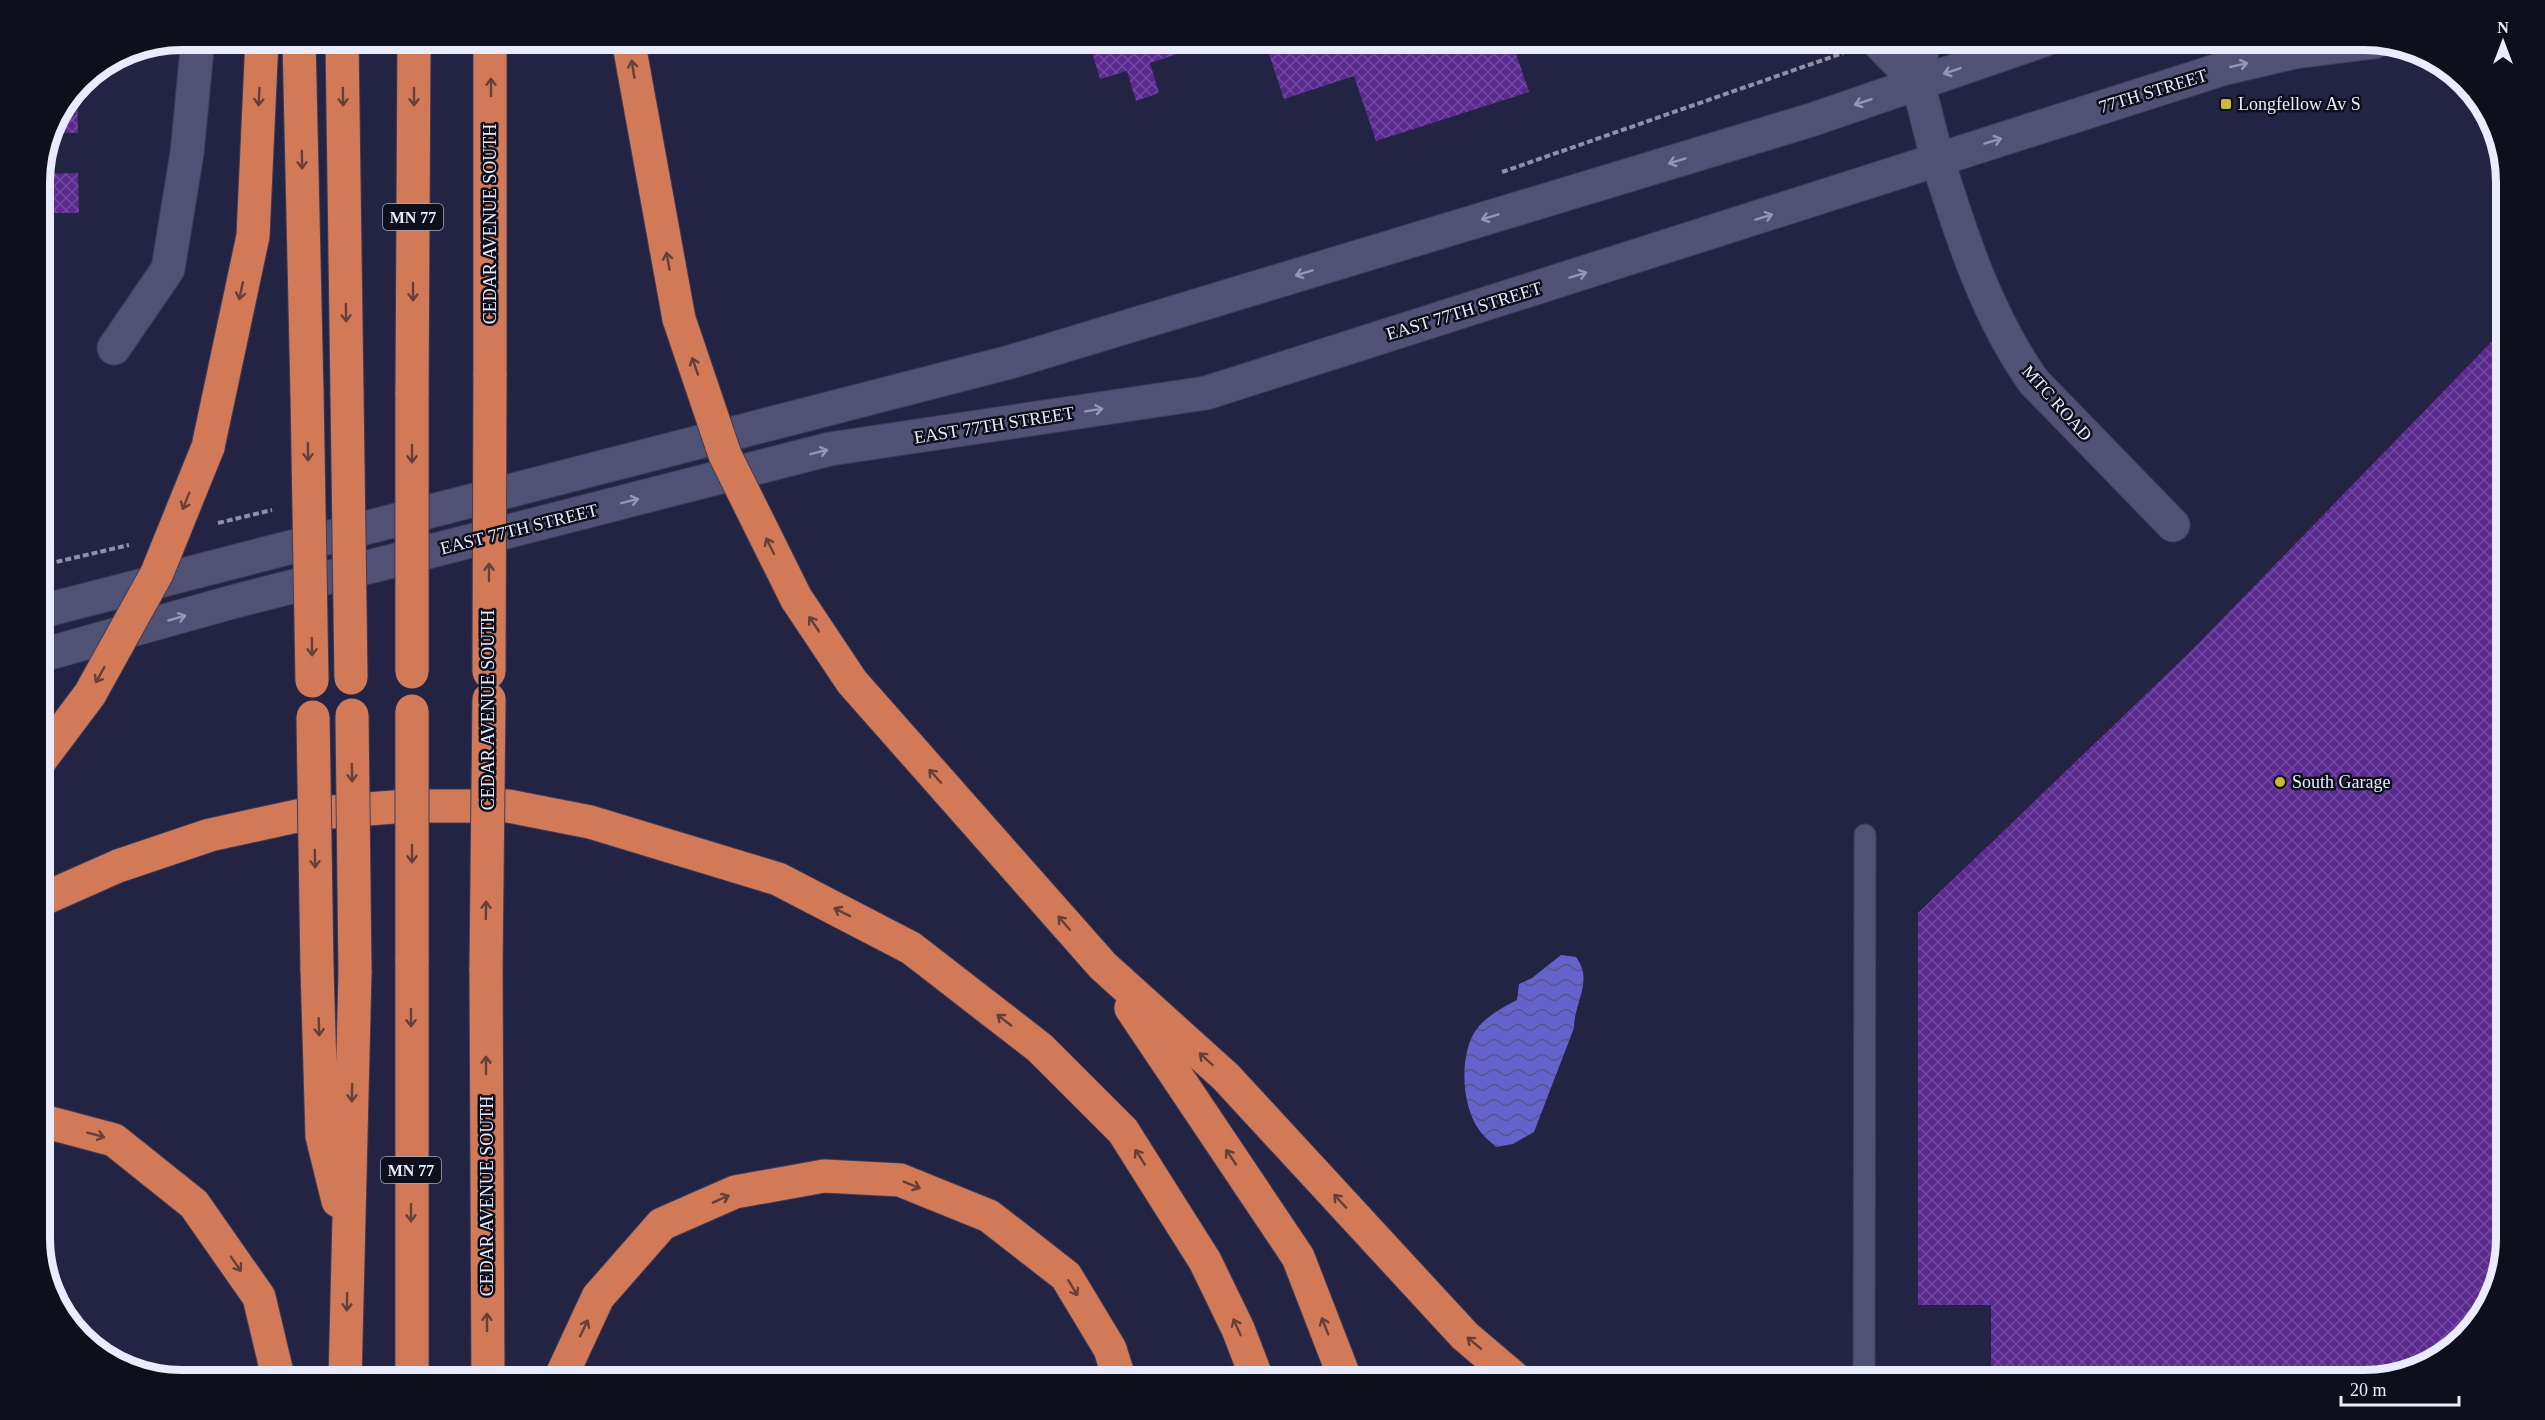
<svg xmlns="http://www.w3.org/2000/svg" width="2545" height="1420" font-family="Georgia,serif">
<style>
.water{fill:url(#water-waves)}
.building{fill:url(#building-cross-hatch)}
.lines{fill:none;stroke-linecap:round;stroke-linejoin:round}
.service-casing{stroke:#3e3c58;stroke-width:23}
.minor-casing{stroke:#3e3c58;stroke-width:35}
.tertiary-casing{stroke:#3e3c58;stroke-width:35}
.motorway-casing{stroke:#3e3c58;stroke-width:35}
.path{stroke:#9091a9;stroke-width:4;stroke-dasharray:6 3;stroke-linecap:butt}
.service{stroke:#505275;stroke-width:21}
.minor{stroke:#505275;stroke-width:33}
.tertiary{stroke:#505275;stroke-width:33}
.motorway{stroke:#d27a58;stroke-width:33}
.motorway-bridge-casing{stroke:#3e3c58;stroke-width:35;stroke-linecap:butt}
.motorway-bridge{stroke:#d27a58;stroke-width:33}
.oneway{stroke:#9597b2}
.oneway2{stroke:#663f38}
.poi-dot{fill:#cbba39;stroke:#0e0f1d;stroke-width:2}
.labels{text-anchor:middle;stroke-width:5;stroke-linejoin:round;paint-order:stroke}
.shield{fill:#0e0f1d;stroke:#a8aaba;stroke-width:1.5}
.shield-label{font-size:16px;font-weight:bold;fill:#eaecfd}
.street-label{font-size:18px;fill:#eaecfd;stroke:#0e0f1d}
.poi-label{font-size:18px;fill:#eaecfd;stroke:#0e0f1d;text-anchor:start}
.rim{fill:none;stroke:#eaecfd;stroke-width:8}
</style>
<defs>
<pattern id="water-waves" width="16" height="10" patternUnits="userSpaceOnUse" patternTransform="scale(1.5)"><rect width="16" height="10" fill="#6662cb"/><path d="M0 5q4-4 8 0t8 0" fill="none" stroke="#56548c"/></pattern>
<pattern id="building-cross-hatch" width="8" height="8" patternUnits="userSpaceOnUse" patternTransform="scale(1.5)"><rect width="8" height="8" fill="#5a2a8f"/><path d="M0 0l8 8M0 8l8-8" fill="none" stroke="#7249a0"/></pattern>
</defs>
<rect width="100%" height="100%" fill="#232343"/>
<path class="water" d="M1561 955 1576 957C1594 981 1574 1002 1574 1028L1534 1132 1513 1144 1496 1147C1491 1142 1484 1137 1480 1131 1461 1107 1459 1054 1476 1030 1485 1017 1503 1007 1517 1000L1519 984 1532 978Z"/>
<path class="building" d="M1088 39H1223L1150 63 1159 93 1136 101 1127 71 1100 79Z
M1264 39H1511L1529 92 1376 141 1354 76 1284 99Z
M77 86 78 133H49L50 127Z
M78 173 79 213H39V174Z
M2504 329 2506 1239 2487 1309 2435 1362 2421 1366H1991V1305H1918V913L2192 650Z"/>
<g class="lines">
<g class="service-casing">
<path id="service" d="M1864 1381 1865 835"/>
</g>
<g class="minor-casing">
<path id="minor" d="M1937 158C1961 235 1987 316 2034 382L2173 525
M114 348 168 269 187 153 198 39"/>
</g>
<g class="tertiary-casing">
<path id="tertiary" d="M1875 39 1918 83
M1923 39 1918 83 1937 158
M39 612 1010 362 1811 120 2047 39
M39 656 232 602 830 449 1206 393 2222 69 2295 52 2374 42"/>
</g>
<g class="motorway-casing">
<path id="motorway" d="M299 39 307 393
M342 39 347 394
M628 39 679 319
M490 376V39
M412 395 414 39
M208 447 253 236 262 39
M796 598 852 682 1103 966 1226 1077 1465 1336 1518 1381
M39 901 118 866 210 835 306 814 406 806H508L590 822 778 879 911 948 1040 1048 1123 1131 1205 1261 1238 1329 1258 1381
M412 959V1381
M317 968 322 1136 338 1201
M486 968 488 1381
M1131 1008 1298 1257 1346 1381
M39 1120 114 1140 194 1204 259 1297 279 1381
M345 1381 355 972
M559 1381 598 1297 662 1224 735 1192 824 1176 900 1180 989 1216 1066 1276 1110 1349 1120 1381"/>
</g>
<path class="path" d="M1502 172 1843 53
M218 523 272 510
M39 566 129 545"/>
<use href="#service" class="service"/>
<use href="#minor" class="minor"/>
<use href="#tertiary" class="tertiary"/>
<use href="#motorway" class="motorway"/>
<g class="motorway-bridge-casing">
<path id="motorway-bridge" d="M679 319 725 455 796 598
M307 393 312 681
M347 394 351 678
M412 672V395
M489 672 490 376
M412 711V959
M352 715 355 972
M313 717 317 968
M39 762 90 694 157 573 208 447
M486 968 489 699"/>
</g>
<use href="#motorway-bridge" class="motorway-bridge"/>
</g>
<defs><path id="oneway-shaft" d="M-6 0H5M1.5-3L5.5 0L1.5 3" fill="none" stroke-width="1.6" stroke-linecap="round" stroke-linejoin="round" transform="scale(1.5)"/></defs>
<g class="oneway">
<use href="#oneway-shaft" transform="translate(2239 65) rotate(-13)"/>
<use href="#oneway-shaft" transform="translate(1952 71) rotate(161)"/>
<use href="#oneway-shaft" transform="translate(1863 102) rotate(161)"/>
<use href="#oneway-shaft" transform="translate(1993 141) rotate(-17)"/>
<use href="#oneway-shaft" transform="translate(1677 161) rotate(163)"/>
<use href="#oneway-shaft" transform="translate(1490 217) rotate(163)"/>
<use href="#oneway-shaft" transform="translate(1764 217) rotate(-17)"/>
<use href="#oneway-shaft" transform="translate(1304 273) rotate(163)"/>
<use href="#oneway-shaft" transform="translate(1578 275) rotate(-17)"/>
<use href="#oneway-shaft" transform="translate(1094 410) rotate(-9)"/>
<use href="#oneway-shaft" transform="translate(819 452) rotate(-14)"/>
<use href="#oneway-shaft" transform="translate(630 501) rotate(-14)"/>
<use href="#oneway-shaft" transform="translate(177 618) rotate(-16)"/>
</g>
<g class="oneway2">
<use href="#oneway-shaft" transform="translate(633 69) rotate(-99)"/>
<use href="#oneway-shaft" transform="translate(491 87) rotate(-90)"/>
<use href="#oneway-shaft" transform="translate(259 97) rotate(93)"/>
<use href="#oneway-shaft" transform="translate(343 97) rotate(89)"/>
<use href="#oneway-shaft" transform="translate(414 97) rotate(90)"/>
<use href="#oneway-shaft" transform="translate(302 160) rotate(89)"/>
<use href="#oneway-shaft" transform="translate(668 261) rotate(-100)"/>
<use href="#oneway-shaft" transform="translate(241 291) rotate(102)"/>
<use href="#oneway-shaft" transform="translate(413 292) rotate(90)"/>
<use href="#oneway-shaft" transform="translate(346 313) rotate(89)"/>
<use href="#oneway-shaft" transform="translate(695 366) rotate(-109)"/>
<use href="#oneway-shaft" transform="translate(308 452) rotate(89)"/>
<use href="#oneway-shaft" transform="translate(412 454) rotate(90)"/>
<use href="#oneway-shaft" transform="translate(186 501) rotate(112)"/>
<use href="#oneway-shaft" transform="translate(770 546) rotate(-117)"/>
<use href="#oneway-shaft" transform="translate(489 572) rotate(-90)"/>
<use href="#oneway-shaft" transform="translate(814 624) rotate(-124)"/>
<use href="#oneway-shaft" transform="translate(312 647) rotate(89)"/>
<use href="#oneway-shaft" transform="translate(100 675) rotate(119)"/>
<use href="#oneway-shaft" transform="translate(352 773) rotate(89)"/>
<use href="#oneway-shaft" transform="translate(935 776) rotate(-132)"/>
<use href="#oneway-shaft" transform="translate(412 854) rotate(90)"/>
<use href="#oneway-shaft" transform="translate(315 859) rotate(89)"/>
<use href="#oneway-shaft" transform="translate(486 910) rotate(-89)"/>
<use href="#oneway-shaft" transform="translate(842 912) rotate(-153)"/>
<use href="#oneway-shaft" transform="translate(1064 923) rotate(-131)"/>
<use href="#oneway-shaft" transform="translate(411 1018) rotate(90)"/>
<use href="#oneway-shaft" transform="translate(1004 1020) rotate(-142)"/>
<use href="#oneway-shaft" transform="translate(319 1027) rotate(88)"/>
<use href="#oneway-shaft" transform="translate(1206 1059) rotate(-138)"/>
<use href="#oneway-shaft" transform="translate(486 1065) rotate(-90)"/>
<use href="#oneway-shaft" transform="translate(352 1093) rotate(91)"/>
<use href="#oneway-shaft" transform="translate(96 1135) rotate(15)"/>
<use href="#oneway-shaft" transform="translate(1140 1157) rotate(-123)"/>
<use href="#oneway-shaft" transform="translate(1231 1157) rotate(-124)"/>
<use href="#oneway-shaft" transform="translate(912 1185) rotate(22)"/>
<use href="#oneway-shaft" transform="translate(721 1199) rotate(-24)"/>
<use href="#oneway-shaft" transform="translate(1340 1201) rotate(-133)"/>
<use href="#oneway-shaft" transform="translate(411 1213) rotate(90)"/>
<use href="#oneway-shaft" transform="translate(236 1264) rotate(55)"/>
<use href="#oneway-shaft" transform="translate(1073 1288) rotate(59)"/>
<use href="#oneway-shaft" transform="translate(347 1302) rotate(91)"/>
<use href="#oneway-shaft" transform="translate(487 1322) rotate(-90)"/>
<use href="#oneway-shaft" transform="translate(1325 1326) rotate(-111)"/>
<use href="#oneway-shaft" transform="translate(1237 1327) rotate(-114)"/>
<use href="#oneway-shaft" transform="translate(584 1328) rotate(-65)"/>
<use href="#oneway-shaft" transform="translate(1474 1343) rotate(-140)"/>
</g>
<g class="poi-dot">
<rect x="2220" y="98" width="12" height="12" rx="3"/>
<circle cx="2280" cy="782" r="6"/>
</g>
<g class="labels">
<g class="shield">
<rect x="383" y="204" width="60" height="26" rx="4.5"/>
<rect x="381" y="1157" width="60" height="26" rx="4.5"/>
</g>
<g class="shield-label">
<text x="413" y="223">MN 77</text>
<text x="411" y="1176">MN 77</text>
</g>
<g class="street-label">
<text transform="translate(2153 91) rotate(-17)" y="6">77TH STREET</text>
<text transform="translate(490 224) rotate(-90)" y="6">CEDAR AVENUE SOUTH</text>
<text transform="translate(1464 311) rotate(-17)" y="6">EAST 77TH STREET</text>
<text transform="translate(2057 403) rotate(48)" y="6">MTC ROAD</text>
<text transform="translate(994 425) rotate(-9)" y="6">EAST 77TH STREET</text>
<text transform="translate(519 529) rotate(-14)" y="6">EAST 77TH STREET</text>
<text transform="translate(488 710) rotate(-90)" y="6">CEDAR AVENUE SOUTH</text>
<text transform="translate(487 1196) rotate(-90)" y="6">CEDAR AVENUE SOUTH</text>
</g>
<g class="poi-label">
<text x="2238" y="110">Longfellow Av S</text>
<text x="2292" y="788">South Garage</text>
</g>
</g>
<path d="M0 0H2545V1420H0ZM182 50H2364A132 132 0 0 1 2496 182V1238A132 132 0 0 1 2364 1370H182A132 132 0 0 1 50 1238V182A132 132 0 0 1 182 50Z" fill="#0e0f1d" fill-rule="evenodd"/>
<path class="rim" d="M182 50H2364A132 132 0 0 1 2496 182V1238A132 132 0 0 1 2364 1370H182A132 132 0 0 1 50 1238V182A132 132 0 0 1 182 50Z"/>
<g transform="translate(2503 42)" stroke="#0e0f1d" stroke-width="4.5" paint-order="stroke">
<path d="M0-4.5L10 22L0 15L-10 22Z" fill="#eaecfd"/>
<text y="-9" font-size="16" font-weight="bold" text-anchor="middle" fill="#eaecfd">N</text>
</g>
<path d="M2341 1396v9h118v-9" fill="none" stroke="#eaecfd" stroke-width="3"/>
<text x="2350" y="1396" font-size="18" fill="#eaecfd" stroke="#0e0f1d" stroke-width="4.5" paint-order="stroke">20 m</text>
</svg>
